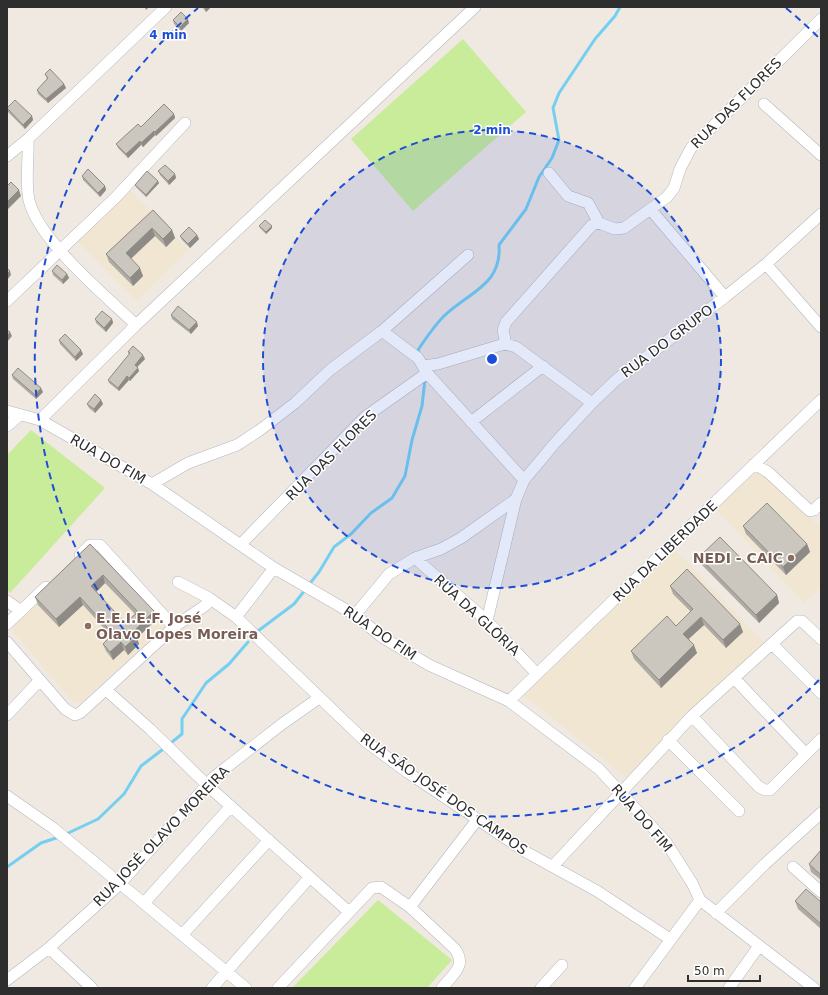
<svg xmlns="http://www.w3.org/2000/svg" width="828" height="995" font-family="'DejaVu Sans',sans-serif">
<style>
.education{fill:#f0e6d1}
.pitch{fill:#c9ec9a}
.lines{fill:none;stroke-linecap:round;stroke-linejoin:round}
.stream{stroke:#75cff0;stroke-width:3}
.street-casing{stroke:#b4b7c1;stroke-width:12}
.street{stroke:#fff;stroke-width:11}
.wall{fill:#afaba4;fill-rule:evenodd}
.shaded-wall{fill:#8e8b86}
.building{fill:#cbc7bf;stroke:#8e8b86;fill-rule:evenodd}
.ring{fill:none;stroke:#1d4ed8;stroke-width:2;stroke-dasharray:7 5}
.education-dot{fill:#8d6e63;stroke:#fff;stroke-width:1.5}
.labels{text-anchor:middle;stroke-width:3;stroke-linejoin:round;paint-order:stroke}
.street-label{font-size:14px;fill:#2e2e2e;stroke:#fff}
.education-label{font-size:14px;font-weight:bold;fill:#785e54;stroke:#fff;text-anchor:end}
.centre{fill:#1d4ed8;stroke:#fff;stroke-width:2}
.ring-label{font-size:12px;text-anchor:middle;font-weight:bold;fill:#1d4ed8;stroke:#fff;stroke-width:3;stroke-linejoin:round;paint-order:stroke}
</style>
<rect width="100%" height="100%" fill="#efe9e1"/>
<path class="education" d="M129 189 189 250 137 301 77 241Z
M758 469 821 528V587L804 603 716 509Z
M97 547 164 620V628L81 702H73L13 631 12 624Z
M675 550 765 643 628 779 524 695Z"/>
<path class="pitch" d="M463 39 526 112 413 211 351 139Z
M31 430 105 488 10 593 7 590V455Z
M378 900 452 960 427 988H292Z"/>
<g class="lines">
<path class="stream" d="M420 355 418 350C426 338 434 326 444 316 469 292 502 285 499 245L526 209 539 177 552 158 559 140 553 108 559 93 595 39 615 16 620 7
M311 582 319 572 334 547 351 534 371 513 392 498 405 476 412 440 422 406 425 379
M258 631 294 604 305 590
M172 742 182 734V719L206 683 229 664 248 642
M64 835 98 819 124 794 141 766 162 750
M7 867 41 843 59 837"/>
<g class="street-casing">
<path id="street" d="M764 104 821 155
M28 139C29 159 25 181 29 200 38 240 106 296 136 325
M7 156 28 139 166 7
M549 173 568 196 588 203 599 223
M651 210 725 297
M766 264 821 327
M7 301 116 197 185 123
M382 331 468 255
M506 344 503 330 506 322 592 225 599 223 615 229 624 228 667 197 674 188 680 169 691 148 821 19
M423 366 438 364 501 345 506 344 516 347 592 403
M7 411 40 420 152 484 274 568 355 615 382 637 429 665 509 701 599 769 666 842 692 883 700 900 814 988
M40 420 136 325 475 7
M471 422 543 366
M7 426 19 416
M754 464 768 472 810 511 814 510 821 503
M152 484 188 463 237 445 260 430 295 403 330 370 382 331 418 358 427 373 524 480
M241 544 365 417 427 373
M415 558 487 621 537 674
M178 582 209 598 236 617 365 741 407 772 526 852 597 891 670 939
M7 601 21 611
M355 615 389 574 415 558 441 549 461 538 516 499
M236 617 274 568
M487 621 516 499 524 480 555 443 592 403 616 380 725 297 766 264 821 214
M7 624 46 587
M174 627 206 605 209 598
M7 642 65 709 75 715 80 713 174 627 100 545H90L80 555
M772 644 821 693
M734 678 806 754
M106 690 150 729 207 785 349 912
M509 701 821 400
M7 715 40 680
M692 716 797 621H802L821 639
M668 740 739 811
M7 796 53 828 246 988
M553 866 692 716 759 787 765 790H770L821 739
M793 867 821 892
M144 903 231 806
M410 907 477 820
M716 913 765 864 821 813
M182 935 269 840
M49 948 92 988
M7 980 49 948 120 884 214 777 282 724 319 698
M212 988 310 877
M278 988 372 888 381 887 410 907 455 949C467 966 453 974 442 988
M541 988 562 965
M635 988 700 900
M729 988 759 946"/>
</g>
<use href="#street" class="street"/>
</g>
<path class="wall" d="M202 7H211L206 12Z
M173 20 189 23 181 31 174 24Z
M45 74 64 84 66 88 48 103 38 94 37 90 47 79Z
M7 108 32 116 33 120 25 129 8 112Z
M174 114 175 118 156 136 155 135 143 147 141 145 128 158 118 148 116 144 141 127Z
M158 171 175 174 176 178 169 185 160 175Z
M82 176 105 186 106 190 100 197 83 180Z
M159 183 146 197 136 187 135 185Z
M153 210 172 230 175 238 166 247 155 236 131 259 143 276 133 286 109 262 106 254Z
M259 226H272V228L266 234 260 228Z
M197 235 199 239 190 248 182 240 180 236Z
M52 271 67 274 69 278 63 284 53 275Z
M171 315 198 326 191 334 172 319Z
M95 319H112L113 323 106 332 96 323Z
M59 340 83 354 76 361 60 344Z
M128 352 145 359 137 367 139 371 130 381 129 380 119 391 109 383 108 380 129 355Z
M12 375 43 392 36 399 13 379Z
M101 400 103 404 95 413 89 408 87 404Z
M743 526 807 544 810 552 786 575 746 534Z
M90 544 157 619 137 638 139 644 128 655 124 650 113 660 106 651 103 644 111 636 83 605 59 627 38 605 35 597ZM105 583 135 614 125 623 96 592Z
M699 557 777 595 779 603 759 623 702 565Z
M670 586 743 632 726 648 704 625 689 639 697 653 661 688 634 659 631 651 676 626 691 612 673 594Z
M821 850V880L811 872 809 864Z
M795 901 821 902V929L798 909Z"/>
<path class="shaded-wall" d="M145 7H149L146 10Z
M205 7H211L206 12 205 8Z
M188 19 189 23 181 31 180 27Z
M64 84 66 88 48 103 46 99Z
M174 114 175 118 156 136 155 132Z
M32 116 33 120 25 129 23 125Z
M154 131 155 135 143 147 141 143Z
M140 141 141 145 128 158 126 154Z
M175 174 176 178 169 185 168 181Z
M158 181 159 183 146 197V195Z
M105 186 106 190 100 197 98 193Z
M19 190 21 196 7 210V202Z
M272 226V228L266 234V232Z
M152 228 155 236 128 261 126 253Z
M172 230 175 238 166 247 163 239Z
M197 235 199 239 190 248 188 244Z
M140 268 143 276 133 286 130 278Z
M10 271 11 275 7 280V274Z
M67 274 69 278 63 284 62 280Z
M112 319 113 323 106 332 104 328Z
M197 322 198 326 191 334 189 330Z
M10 332 12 336 7 342V336Z
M81 350 83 354 76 361 75 357Z
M143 355 145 359 136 368 135 365Z
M138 368 139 371 130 381 129 378Z
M127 376 129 380 119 391 118 388Z
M41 388 43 392 36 399 35 395Z
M101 400 103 404 95 413 94 409Z
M807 544 810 552 786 575 783 567Z
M103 575 105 583 94 594 91 586Z
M777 595 779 603 759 623 756 615Z
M80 597 83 605 59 627 56 619Z
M154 611 157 619 137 638 139 644 128 655 125 647 133 632Z
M701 617 704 625 686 641 683 634Z
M740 624 743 632 726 648 723 640Z
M121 642 124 650 113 660 110 652Z
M694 645 697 653 661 688 659 680Z"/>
<path class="building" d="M181 12 188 19 180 27 173 20Z
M50 69 64 84 46 99 37 90 48 78 45 74Z
M15 100 32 116 23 125 7 108Z
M164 104 174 114 155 132 154 131 141 143 140 141 126 154 116 144 138 124 141 127Z
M165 165 175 174 168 181 158 171Z
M88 169 105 186 98 193 82 176Z
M147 171 158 181 146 195 135 185Z
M11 182 19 190 7 202V186Z
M153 210 172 230 163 239 152 228 126 253 140 268 130 278 106 254Z
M265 220 272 226 266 232 259 226Z
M189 227 197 235 188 244 180 236Z
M57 265 67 274 62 280 52 271Z
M7 268 10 271 7 274Z
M178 306 197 322 189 330 171 315Z
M102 311 112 319 104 328 95 319Z
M7 330 10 332 7 336Z
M65 334 81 350 75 357 59 340Z
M133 346 143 355 135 365 138 368 129 378 127 376 118 388 108 380 130 353 128 352Z
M18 368 41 388 35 395 12 375Z
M95 394 101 400 94 409 87 404Z
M767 503 807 544 783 567 743 526Z
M720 537 777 595 756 615 699 557Z
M90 544 154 611 133 632 137 636 125 647 121 642 110 652 103 644 113 634 80 597 56 619 35 597ZM103 575 138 612 125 623 91 586Z
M687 569 740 624 723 640 701 617 683 634 694 645 659 680 631 651 667 616 676 626 693 609 670 586Z
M821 850V875L809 864Z
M806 889 821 902V924L795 901Z"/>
<circle cx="492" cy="359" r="229" fill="#1d4ed8" fill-opacity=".12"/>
<g class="ring">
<circle cx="492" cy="359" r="229"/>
<path d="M819 680A458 458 0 1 1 198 8M786 8A458 458 0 0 1 819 38"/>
</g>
<g class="education-dot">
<circle cx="791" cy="558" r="4"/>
<circle cx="88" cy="626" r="4"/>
</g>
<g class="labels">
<g class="street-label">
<text transform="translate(736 103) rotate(-45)" y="5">RUA DAS FLORES</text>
<text transform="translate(667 341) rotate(-37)" y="5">RUA DO GRUPO</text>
<text transform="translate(331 455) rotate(-45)" y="5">RUA DAS FLORES</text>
<text transform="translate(108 459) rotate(30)" y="5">RUA DO FIM</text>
<text transform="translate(665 551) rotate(-44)" y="5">RUA DA LIBERDADE</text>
<text transform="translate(477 615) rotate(43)" y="5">RUA DA GLÓRIA</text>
<text transform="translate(380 633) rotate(34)" y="5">RUA DO FIM</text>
<text transform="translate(444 794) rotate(35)" y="5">RUA SÃO JOSÉ DOS CAMPOS</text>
<text transform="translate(642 818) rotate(49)" y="5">RUA DO FIM</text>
<text transform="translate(161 836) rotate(-46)" y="5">RUA JOSÉ OLAVO MOREIRA</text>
</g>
<g class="education-label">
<text x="783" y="563">NEDI - CAIC</text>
<text x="96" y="623" text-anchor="start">E.E.I.E.F. José<tspan x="96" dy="16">Olavo Lopes Moreira</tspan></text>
</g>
</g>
<circle cx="492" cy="359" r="6" class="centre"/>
<g class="ring-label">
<text x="168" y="39">4 min</text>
<text x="492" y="134">2 min</text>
</g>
<rect width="828" height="995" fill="none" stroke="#2e2e2e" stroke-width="16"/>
<path d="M688 975v6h72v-6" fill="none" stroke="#2e2e2e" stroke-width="2"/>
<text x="694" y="975" font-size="12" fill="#2e2e2e" stroke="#ffffff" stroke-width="3" paint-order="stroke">50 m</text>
</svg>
